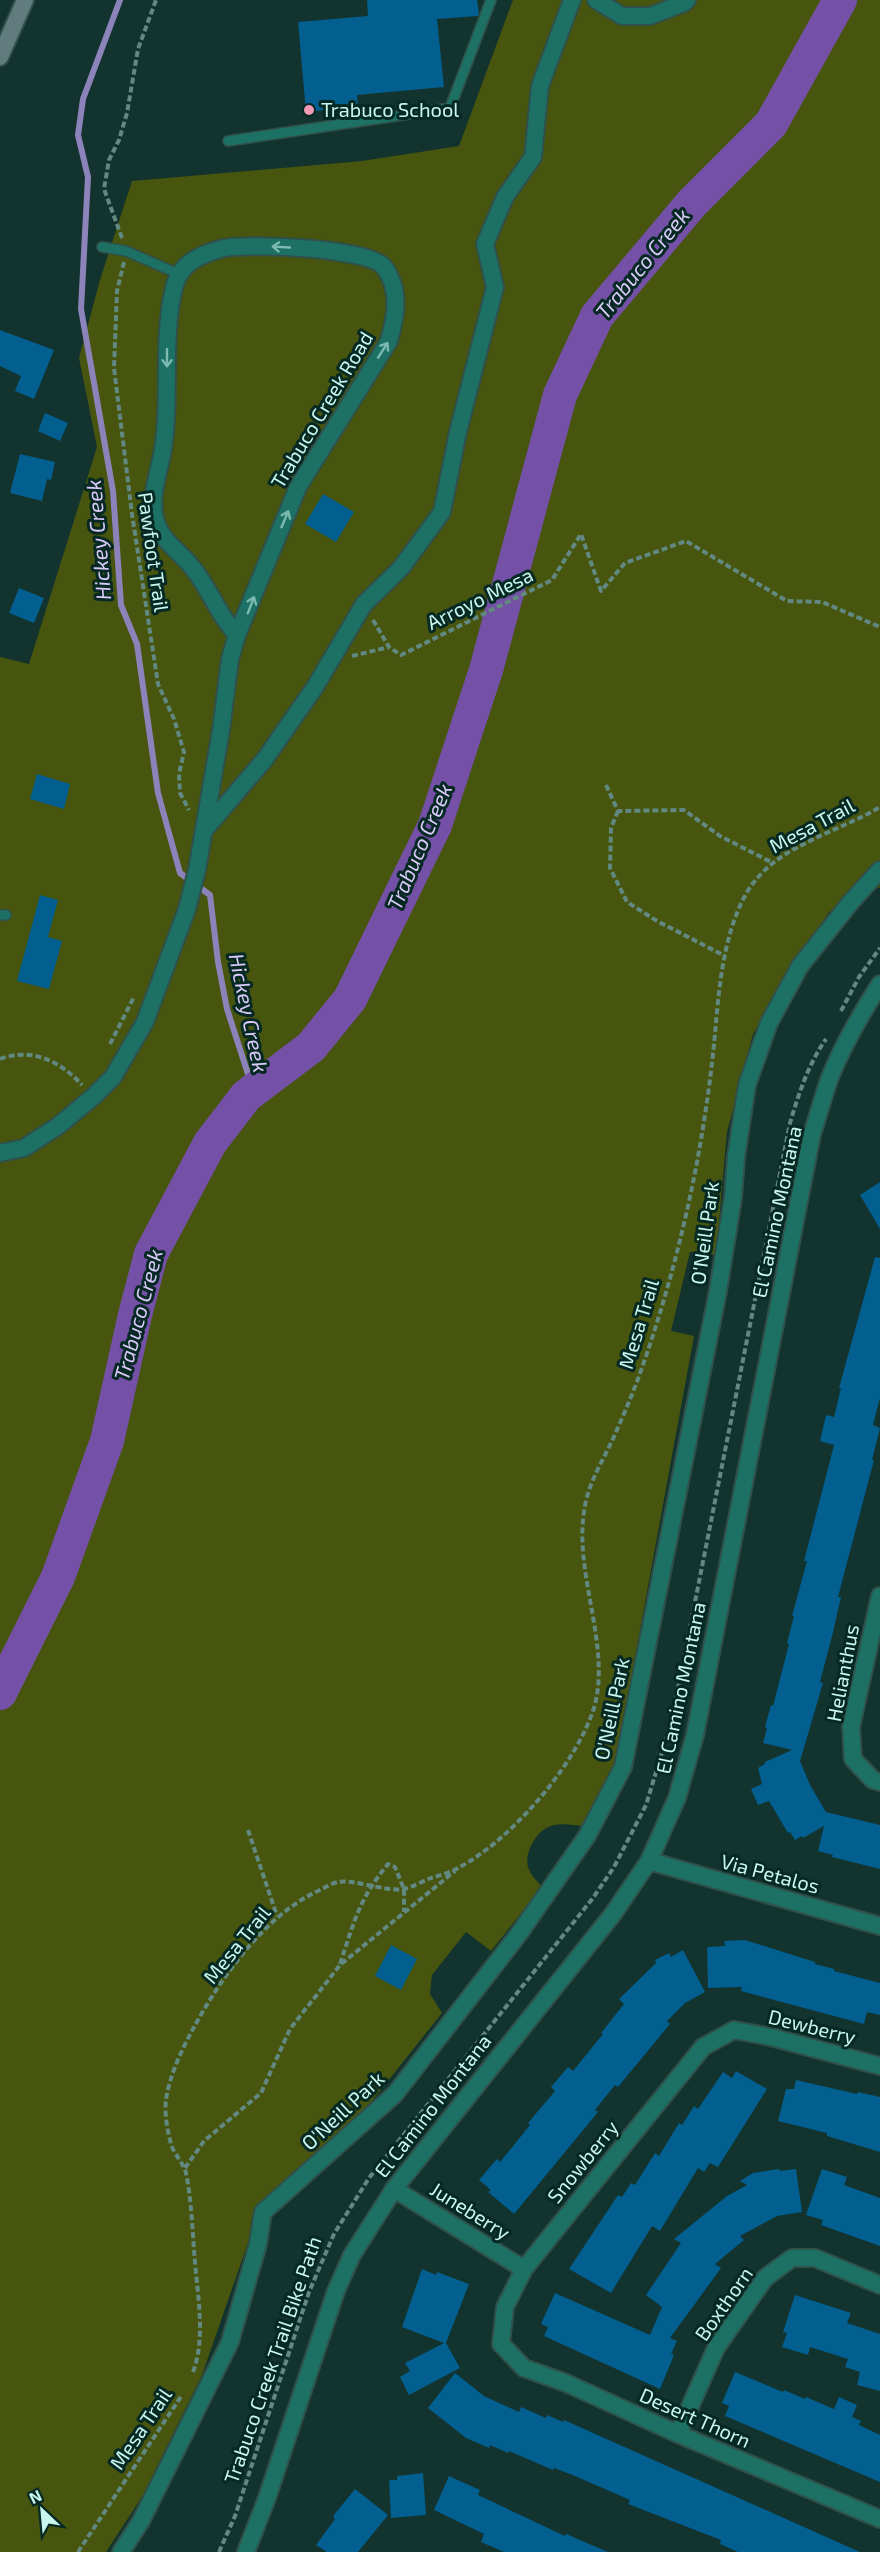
<svg xmlns="http://www.w3.org/2000/svg" width="880" height="2552" font-family="'Exo 2',sans-serif">
<style>
.green{fill:#47550e}
.lines{fill:none;stroke-linecap:round;stroke-linejoin:round}
.stream{stroke:#8d83bb;stroke-width:6}
.river{stroke:#7451a6;stroke-width:34}
.building{fill:#025f8f}
.service-casing{stroke:#30504a;stroke-width:12}
.minor-casing{stroke:#30504a;stroke-width:20}
.tertiary-casing{stroke:#30504a;stroke-width:20}
.secondary-casing{stroke:#30504a;stroke-width:20}
.path{stroke:#628981;stroke-width:4;stroke-dasharray:6 3;stroke-linecap:butt}
.service{stroke:#1d7064;stroke-width:9}
.minor{stroke:#1d7064;stroke-width:16}
.tertiary{stroke:#1d7064;stroke-width:16}
.secondary{stroke:#607c7d;stroke-width:16}
.oneway{stroke:#7bbaaf}
.poi-dot{fill:#f19ab3;stroke:#072924;stroke-width:2}
.labels{text-anchor:middle;stroke-width:6;stroke-linejoin:round;paint-order:stroke}
.poi-label{font-size:20px;fill:#c8f7ed;stroke:#072924;text-anchor:start}
.street-label{font-size:20px;fill:#c8f7ed;stroke:#072924}
.water-label{font-size:21px;font-style:italic;fill:#dacaf8;stroke:#072924}
</style>
<rect width="100%" height="100%" fill="#13332e"/>
<path class="green" d="M513 0H880V887L829 912 753 1034 727 1132 716 1255 690 1252 671 1331 694 1336 615 1766 583 1826C574 1825 563 1823 554 1825 538 1828 524 1851 528 1867 530 1874 537 1881 542 1887L491 1951 466 1932 432 1975 430 1994 442 2013 368 2106 258 2205 252 2217 249 2240 202 2375 142 2497 106 2552H0V657L29 664 97 447 79 358 100 280 132 181 362 161 459 146Z"/>
<g class="lines">
<path class="stream" d="M120 0 83 99 78 135 88 177 81 309 113 491 121 605 137 644 158 793 180 873 210 895 218 962 227 1009 248 1074 246 1096"/>
<path class="river" d="M0 1693 58 1577 107 1441 135 1315 151 1254 210 1143 246 1096 311 1047 350 999 435 825 486 670 560 395 597 316 692 203 771 124 840 0"/>
</g>
<path class="building" d="M367 0H477L479 14 478 16 437 19 444 87 357 95 358 107 306 112 298 22 368 16Z
M0 330 54 350 34 399 15 391 21 376 0 366Z
M45 413 68 423 60 441 38 431Z
M20 454 55 462 51 480 47 479 42 501 10 493Z
M323 494 354 512 336 542 305 524Z
M19 588 44 598 34 623 9 613Z
M37 774 70 784 64 809 30 799Z
M40 895 58 900 48 937 62 941 49 989 17 981Z
M880 1182V1229L860 1195Z
M875 1257 880 1258V1398L873 1425 880 1428 872 1460H874L838 1597H841L833 1632 820 1682 823 1683 800 1761 810 1785 826 1812 880 1825V1869L832 1857 833 1855 818 1851 824 1826 803 1838 802 1836 795 1840 790 1832 788 1833 769 1801 758 1805 751 1789 762 1784 758 1768 765 1764V1762L792 1750 763 1743 767 1728 765 1727 771 1705 773 1706 789 1644 787 1643 794 1616H792L807 1561H804L834 1445 820 1441 826 1415 834 1417 841 1388H839Z
M745 1940 815 1962V1964L834 1969V1971L880 1983V2015L867 2012 864 2024 741 1991 742 1987 708 1988 707 1947 725 1946 724 1941Z
M391 1945 417 1959 401 1990 375 1976Z
M683 1950 705 1992 685 2003 667 2021 670 2024 618 2087 615 2085 595 2110 598 2112 514 2214 488 2192 491 2190 479 2180 497 2159 500 2162 530 2125 528 2123 555 2091 551 2087 568 2067 573 2071 603 2034 601 2033 624 2004 619 1999 656 1963 655 1960 669 1953 671 1957Z
M736 2071 767 2089 718 2167 710 2163 704 2172 698 2168 660 2231 652 2226 611 2293 569 2269 618 2195 622 2197 631 2183 635 2185 655 2153 659 2156 679 2123 682 2125 694 2106 698 2109 723 2072 732 2078Z
M796 2080 857 2094 858 2092 880 2097V2152L827 2136V2133L778 2121 786 2089H794Z
M779 2169 780 2171 796 2169 802 2212 777 2216 740 2236 744 2240 715 2264 721 2268 670 2338 677 2341 671 2354 674 2355 660 2389 544 2336 548 2327 541 2324 555 2293 650 2335 662 2307 646 2295 681 2243 674 2239 727 2196 747 2185 740 2181 753 2173Z
M822 2169 847 2177 844 2185 880 2198V2246L821 2225 823 2220 806 2215Z
M422 2269 436 2275 437 2272 469 2284 446 2343 460 2368 409 2395 400 2377 410 2371 405 2363 444 2343 402 2327Z
M795 2295 851 2313 847 2323 880 2334V2391L857 2385 860 2372 845 2367 848 2359 810 2347 808 2355 782 2347 787 2333 783 2332Z
M735 2372 783 2392 784 2390 805 2399 806 2397 834 2409 839 2397 857 2405 852 2417 861 2421 859 2425 880 2435V2482L725 2416 729 2406 722 2403Z
M455 2373 484 2396 519 2412 521 2407 546 2418 547 2415 563 2422 564 2420 860 2552H738L720 2544 721 2540 628 2504 630 2500 575 2476 554 2468 553 2470 509 2451 508 2453 490 2445 489 2448 466 2438 428 2408Z
M423 2473 426 2515 391 2518 389 2480H397V2476Z
M449 2476 480 2490 478 2495 565 2536 566 2534 608 2552H504L481 2542 484 2534 434 2510Z
M355 2489 388 2515 358 2552H327L316 2545 335 2519 333 2516Z"/>
<g class="lines">
<g class="service-casing">
<path id="service" d="M228 141 450 108 491 0
M102 247 126 251 181 275
M0 915H6"/>
</g>
<g class="minor-casing">
<path id="minor" d="M596 0 622 16H650L684 3 687 0
M206 828 265 759 315 687 364 604 401 568 442 512 458 432 495 287 485 244 505 197 533 157 540 86 572 0
M0 1153 24 1148 58 1126 94 1096 113 1077 145 1022 187 909 197 870 221 730 230 659 237 635 298 487 389 341C396 316 401 290 384 267 369 248 250 243 224 248 212 251 197 256 187 265 182 269 175 281 174 288 161 343 172 399 162 455 158 474 150 498 155 518 160 542 182 552 195 571 211 592 219 616 237 635
M880 1596 851 1727 853 1759 873 1780 880 1782
M880 2066 771 2037 734 2030 703 2047 524 2269 505 2307 501 2344 524 2368 566 2383 678 2434 880 2519
M394 2189 524 2269
M678 2434 716 2348 765 2278 792 2258H815L880 2285
M121 2552 141 2521 230 2342 258 2244 263 2212 395 2094 518 1935 587 1836 623 1767 718 1291 733 1198 736 1157 747 1085 769 1023 800 966 850 903 880 870"/>
</g>
<g class="tertiary-casing">
<path id="tertiary" d="M649 1861 880 1926
M246 2552 267 2498 336 2291 352 2255 394 2189 613 1914 649 1861 677 1798 695 1735 812 1134C818 1116 823 1097 829 1080 842 1046 861 1014 880 984"/>
</g>
<g class="secondary-casing">
<path id="secondary" d="M0 57 25 0"/>
</g>
<path class="path" d="M122 238 104 189 109 160 119 140 127 113 138 49 156 0
M124 262 117 291 114 368 132 514 158 684 174 719 184 752 179 774 180 793 189 810
M373 620 389 647 401 655 552 580 581 534 601 591 625 563 686 541 787 601 822 602 880 627
M352 656 389 647
M606 785 618 811 684 810 720 836 773 863
M618 811 611 828 610 868 627 902 657 921 725 956
M841 1011 859 977 880 948
M110 1044 134 997
M0 1059C32 1047 60 1061 82 1085
M248 1830 277 1916
M340 1964C354 1922 359 1899 388 1864L395 1867 404 1889V1912
M185 2168 204 2141 261 2093 290 2029 340 1965 455 1871
M193 2372C207 2335 196 2288 194 2249 192 2224 191 2197 186 2173 183 2163 176 2156 172 2147 168 2135 164 2113 166 2100 169 2077 182 2049 193 2029 221 1977 266 1914 320 1890 326 1887 332 1883 338 1882 354 1879 385 1892 404 1889 413 1887 423 1881 431 1878 440 1875 450 1873 458 1868 510 1841 574 1767 593 1711 613 1650 574 1576 584 1512 587 1486 601 1464 612 1441 621 1421 630 1400 638 1379 678 1268 704 1151 715 1034 719 989 723 935 746 894 773 846 835 834 880 807
M78 2552 182 2395
M219 2552 235 2516 309 2292 334 2234 369 2178 593 1898 614 1867 646 1805 671 1723 790 1123C799 1093 808 1065 826 1039"/>
<use href="#service" class="service"/>
<use href="#minor" class="minor"/>
<use href="#tertiary" class="tertiary"/>
<use href="#secondary" class="secondary"/>
</g>
<defs><path id="oneway-shaft" d="M-6 0H5M1.5-3L5.5 0L1.5 3" fill="none" stroke-width="1.6" stroke-linecap="round" stroke-linejoin="round" transform="scale(1.5)"/></defs>
<g class="oneway">
<use href="#oneway-shaft" transform="translate(281 247) rotate(-177)"/>
<use href="#oneway-shaft" transform="translate(383 350) rotate(-57)"/>
<use href="#oneway-shaft" transform="translate(167 358) rotate(90)"/>
<use href="#oneway-shaft" transform="translate(285 519) rotate(-67)"/>
<use href="#oneway-shaft" transform="translate(251 605) rotate(-69)"/>
</g>
<circle class="poi-dot" cx="309" cy="110" r="6"/>
<g class="labels">
<g class="poi-label">
<text x="321" y="117">Trabuco School</text>
</g>
<g class="street-label">
<text transform="translate(322 410) rotate(-59)" y="7">Trabuco Creek Road</text>
<text transform="translate(153 552) rotate(82)" y="7">Pawfoot Trail</text>
<text transform="translate(480 599) rotate(-26)" y="7">Arroyo Mesa</text>
<text transform="translate(812 826) rotate(-28)" y="7">Mesa Trail</text>
<text transform="translate(777 1212) rotate(-78)" y="7">El Camino Montana</text>
<text transform="translate(705 1233) rotate(-82)" y="7">O'Neill Park</text>
<text transform="translate(639 1324) rotate(-73)" y="7">Mesa Trail</text>
<text transform="translate(843 1673) rotate(-79)" y="7">Helianthus</text>
<text transform="translate(681 1688) rotate(-78)" y="7">El Camino Montana</text>
<text transform="translate(612 1709) rotate(-78)" y="7">O'Neill Park</text>
<text transform="translate(770 1874) rotate(15)" y="7">Via Petalos</text>
<text transform="translate(237 1945) rotate(-51)" y="7">Mesa Trail</text>
<text transform="translate(812 2027) rotate(14)" y="7">Dewberry</text>
<text transform="translate(433 2106) rotate(-52)" y="7">El Camino Montana</text>
<text transform="translate(343 2111) rotate(-43)" y="7">O'Neill Park</text>
<text transform="translate(583 2162) rotate(-51)" y="7">Snowberry</text>
<text transform="translate(470 2211) rotate(32)" y="7">Juneberry</text>
<text transform="translate(724 2304) rotate(-55)" y="7">Boxthorn</text>
<text transform="translate(273 2360) rotate(-71)" y="7">Trabuco Creek Trail Bike Path</text>
<text transform="translate(695 2418) rotate(24)" y="7">Desert Thorn</text>
<text transform="translate(141 2429) rotate(-56)" y="7">Mesa Trail</text>
</g>
<g class="water-label">
<text transform="translate(643 264) rotate(-51)" y="7">Trabuco Creek</text>
<text transform="translate(99 540) rotate(-95)" y="7">Hickey Creek</text>
<text transform="translate(420 847) rotate(-67)" y="7">Trabuco Creek</text>
<text transform="translate(248 1013) rotate(78)" y="7">Hickey Creek</text>
<text transform="translate(139 1315) rotate(-75)" y="7">Trabuco Creek</text>
</g>
</g>
<g transform="translate(42 2510) rotate(334)" stroke="#072924" stroke-width="4.5" paint-order="stroke">
<path d="M0-4.5L10 22L0 15L-10 22Z" fill="#c8f7ed"/>
<text y="-9" font-size="16" font-weight="bold" text-anchor="middle" fill="#c8f7ed">N</text>
</g>
</svg>
